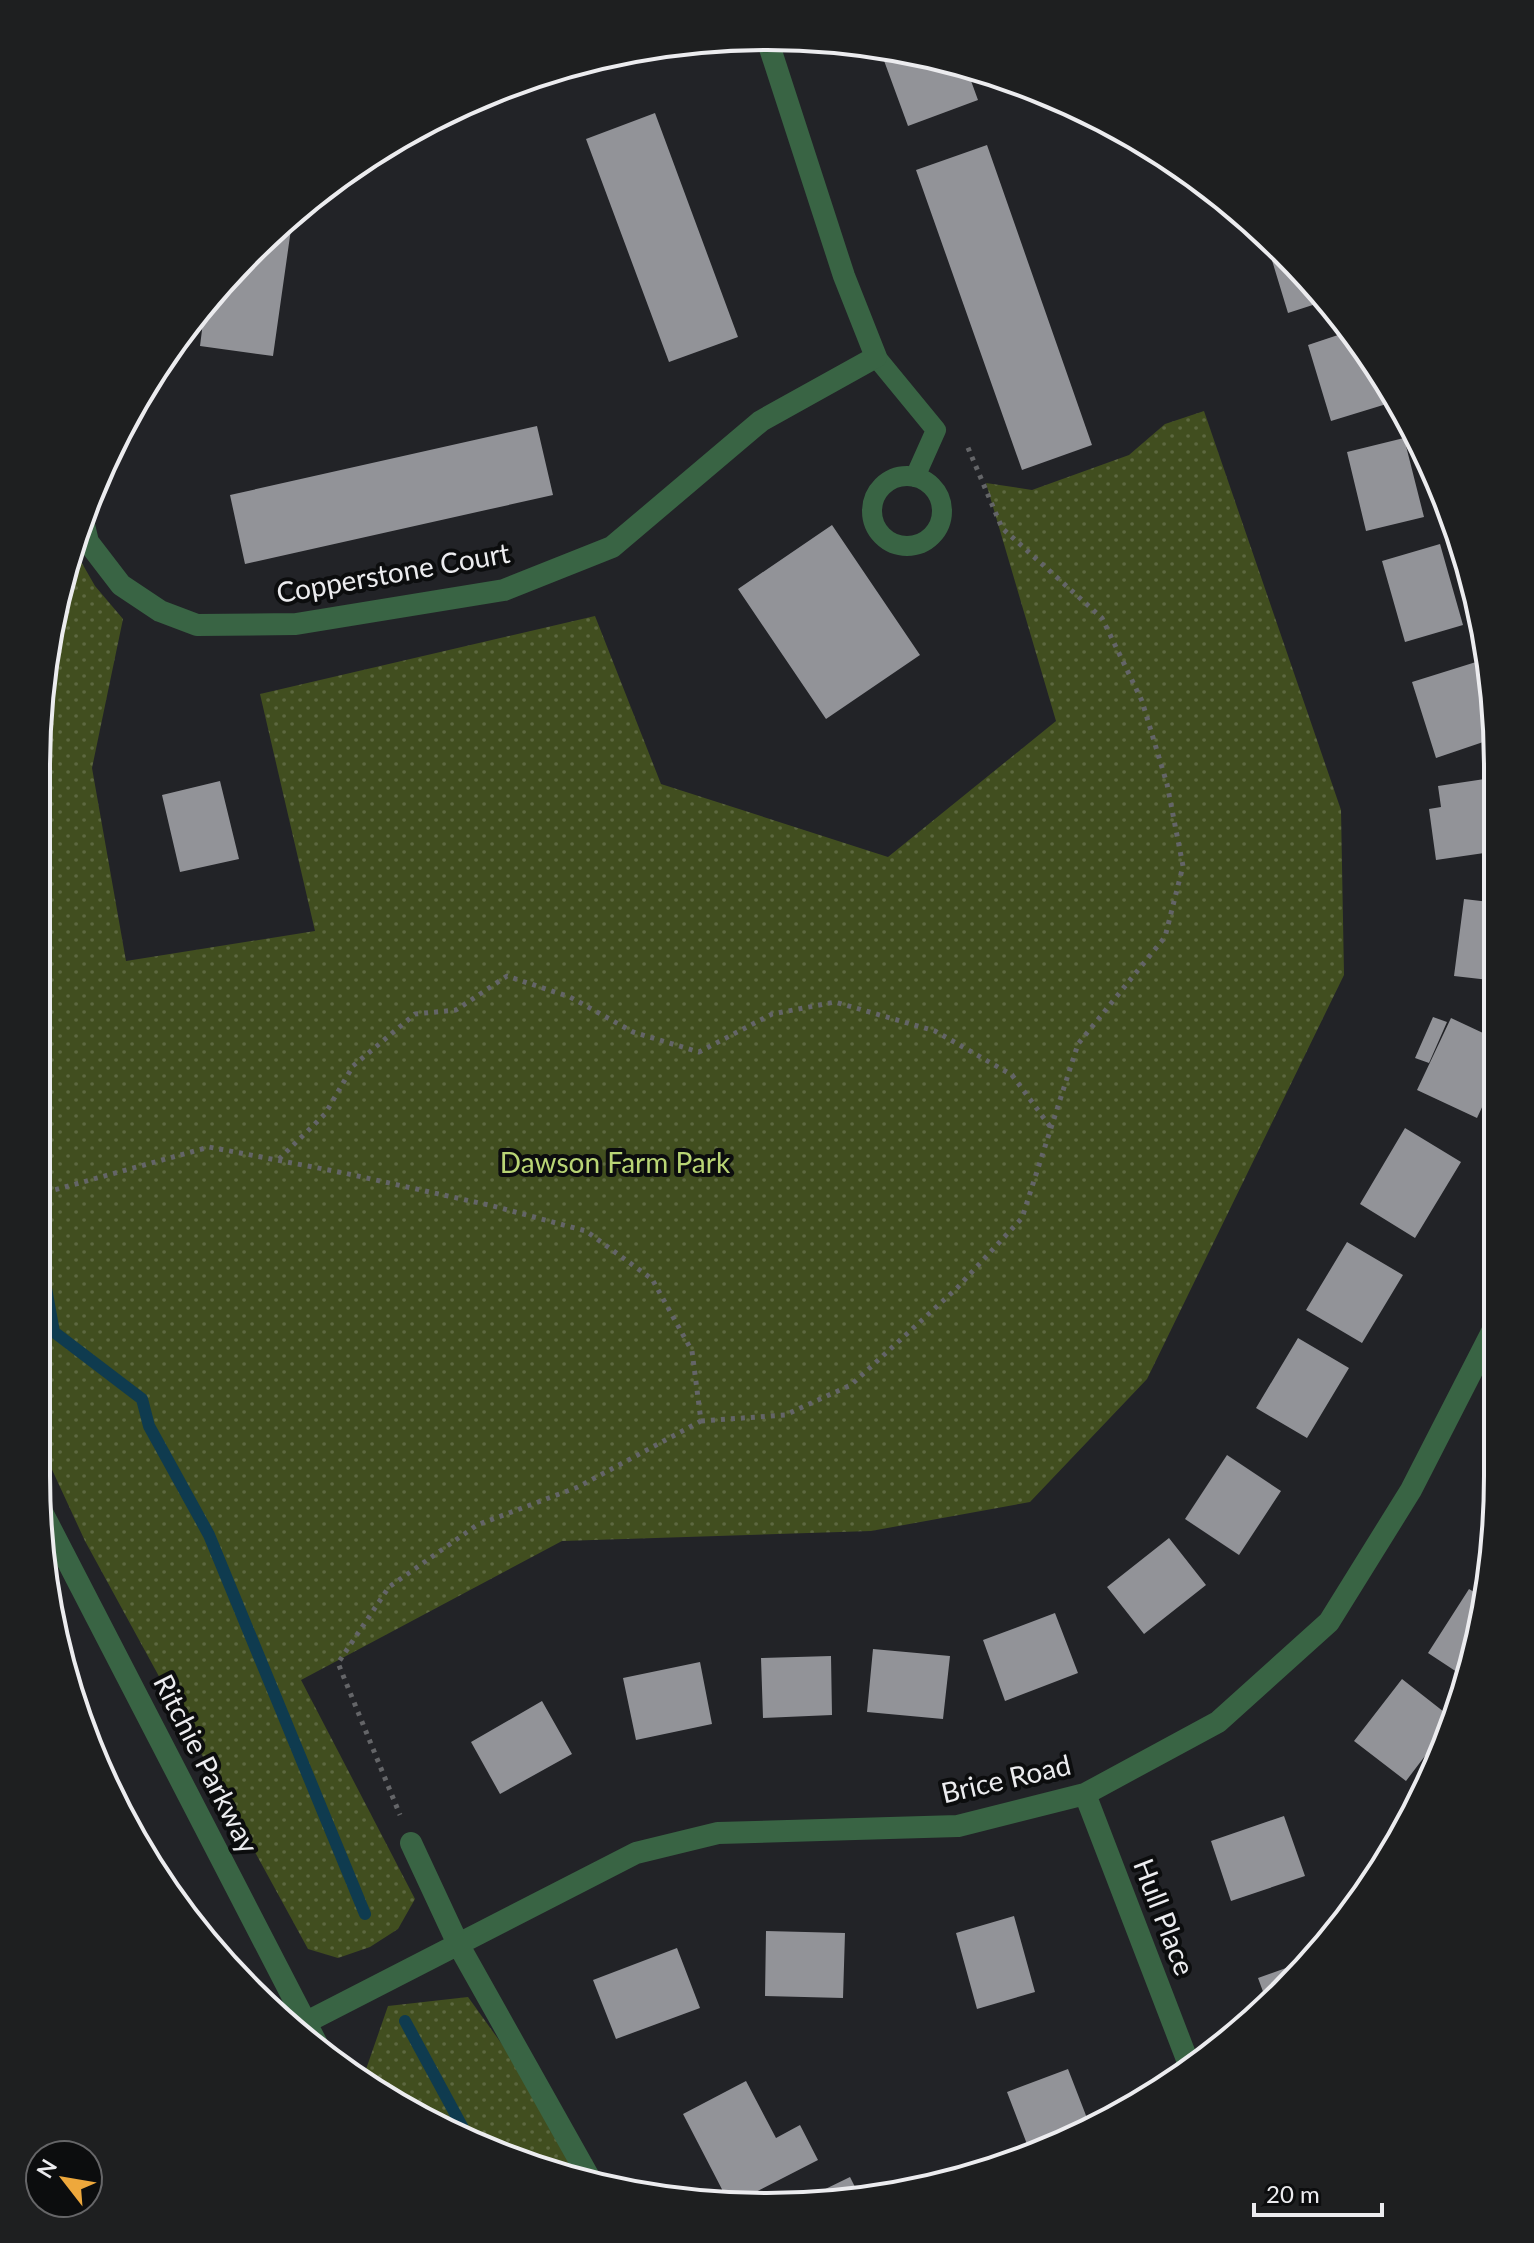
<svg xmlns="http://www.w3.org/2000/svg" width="1534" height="2243" font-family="Lato,sans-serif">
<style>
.park{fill:url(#park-dots)}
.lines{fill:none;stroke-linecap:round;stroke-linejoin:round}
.stream{stroke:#0f3b4f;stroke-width:12}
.building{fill:#929398}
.path{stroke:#646568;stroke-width:5;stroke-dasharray:4 6;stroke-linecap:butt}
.service{stroke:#396444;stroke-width:20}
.minor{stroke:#396444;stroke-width:22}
.labels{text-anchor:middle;stroke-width:8;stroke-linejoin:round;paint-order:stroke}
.street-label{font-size:28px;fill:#ececef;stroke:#0c0d0e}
.park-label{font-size:28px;fill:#b9d575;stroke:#0c0d0e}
.rim{fill:none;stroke:#ececef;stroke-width:4}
</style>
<defs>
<pattern id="park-dots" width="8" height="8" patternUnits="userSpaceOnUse" patternTransform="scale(2)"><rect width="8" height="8" fill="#414e1f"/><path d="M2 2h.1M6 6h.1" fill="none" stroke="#5d6840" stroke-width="1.8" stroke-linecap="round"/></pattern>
</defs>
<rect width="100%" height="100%" fill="#222327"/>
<path class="park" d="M1204 411 1341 810 1344 975 1147 1379 1030 1502 871 1531 562 1541 301 1680 415 1899 398 1929 370 1947 338 1958 308 1949 85 1541 36 1435V767L50 625 75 551 95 586 123 619 92 768 126 961 315 931 260 694 595 616 661 784 888 857 1056 721 986 483 1032 490 1129 455 1165 424Z
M468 1997 540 2097 580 2176 487 2151 364 2075 388 2006Z"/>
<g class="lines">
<path class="stream" d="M36 1233 54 1332 142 1399 149 1426 209 1535 365 1914
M405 2021 470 2141"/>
</g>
<path class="building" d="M879 47 910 50 966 67 978 100 908 126Z
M655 113 738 337 669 362 586 139Z
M987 145 1092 445 1022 470 916 170Z
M293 215 273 356 200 346 204 314 250 250Z
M1264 234 1284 250 1322 302 1288 313Z
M1344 333 1393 402 1331 421 1308 345Z
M537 426 553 495 245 564 230 495Z
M1404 438 1424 517 1366 531 1347 452Z
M832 525 920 655 826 719 738 589Z
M1440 544 1463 625 1405 642 1382 561Z
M1476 662 1493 713 1495 738 1436 758 1412 682Z
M1498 777V851L1436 860 1429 809 1441 807 1438 786Z
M220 781 239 859 180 872 162 795Z
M1464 899 1498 903V981L1454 976Z
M1433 1017 1447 1022 1429 1063 1415 1058Z
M1451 1018 1498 1040V1073L1477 1118 1417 1090Z
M1405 1128 1461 1162 1415 1238 1360 1204Z
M1347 1242 1403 1275 1362 1343 1306 1310Z
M1298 1338 1349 1368 1307 1438 1256 1408Z
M1227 1455 1281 1491 1239 1555 1185 1519Z
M1169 1538 1206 1585 1144 1634 1107 1587Z
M1469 1589 1486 1599 1484 1619 1466 1678 1428 1653Z
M1055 1613 1078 1673 1005 1701 983 1640Z
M873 1649 950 1656 943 1719 867 1712Z
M831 1656 832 1715 763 1718 761 1658Z
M700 1662 712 1724 636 1740 623 1678Z
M1402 1679 1453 1719 1406 1781 1354 1741Z
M542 1701 572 1754 500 1794 471 1742Z
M1284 1816 1305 1876 1231 1901 1211 1841Z
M1014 1916 1035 1992 977 2009 956 1933Z
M766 1931 845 1933 843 1998 765 1996Z
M677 1948 700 2008 616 2039 593 1980Z
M1311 1959 1284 1993 1268 2005 1258 1978Z
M1068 2069 1092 2131 1030 2152 1007 2092Z
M746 2081 776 2138 800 2125 818 2160 744 2198 727 2199 683 2114Z
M850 2177 859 2195 811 2196Z"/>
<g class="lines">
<path class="path" d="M279 1159 325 1114 353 1066 415 1014 456 1010 507 976 570 997 633 1032 699 1052 772 1014 835 1002 935 1031 1012 1075 1052 1129
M36 1195 209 1147 344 1173 493 1206 586 1231 652 1279 692 1351 701 1421 578 1487 477 1525 389 1587 338 1663 400 1815
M701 1421 785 1415 851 1385 957 1288 1022 1218 1078 1044 1165 937 1183 866 1167 784 1142 701 1102 618 1002 528 966 443"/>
<path class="service" d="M876 357 936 430 915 477
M872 511a35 35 0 1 1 70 0a35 35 0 1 1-70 0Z"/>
<path class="minor" d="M84 525 88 542 121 585 160 611 197 625 296 624 504 590 612 547 761 421 876 357 844 276 766 36
M41 1510 318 2046
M1085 1794 1188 2062
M411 1843 458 1944 590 2179
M291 2030 636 1853 718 1833 958 1826 1085 1794 1218 1722 1329 1622 1411 1490 1498 1320"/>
</g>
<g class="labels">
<g class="street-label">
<text transform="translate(393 573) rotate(-10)" y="10">Copperstone Court</text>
<text transform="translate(206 1764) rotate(63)" y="10">Ritchie Parkway</text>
<text transform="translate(1006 1779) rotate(-13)" y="10">Brice Road</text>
<text transform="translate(1164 1917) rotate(69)" y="10">Hull Place</text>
</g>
<g class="park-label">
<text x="615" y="1173">Dawson Farm Park</text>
</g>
</g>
<path d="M0 0H1534V2243H0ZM767 50H767A717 717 0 0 1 1484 767V1476A717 717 0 0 1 767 2193H767A717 717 0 0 1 50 1476V767A717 717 0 0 1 767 50Z" fill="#1e1f20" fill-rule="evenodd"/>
<path class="rim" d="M767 50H767A717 717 0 0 1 1484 767V1476A717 717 0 0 1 767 2193H767A717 717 0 0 1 50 1476V767A717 717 0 0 1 767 50Z"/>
<g transform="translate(64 2179) rotate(301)"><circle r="38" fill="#0c0d0e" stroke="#666668" stroke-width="2"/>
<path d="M0-6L14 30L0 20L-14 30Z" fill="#eea83c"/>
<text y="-12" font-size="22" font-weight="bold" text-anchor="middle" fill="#ececef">N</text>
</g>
<path d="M1254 2203v12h128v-12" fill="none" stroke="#ececef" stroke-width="4"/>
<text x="1266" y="2203" font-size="24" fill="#ececef" stroke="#0c0d0e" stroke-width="6" paint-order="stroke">20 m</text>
</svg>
